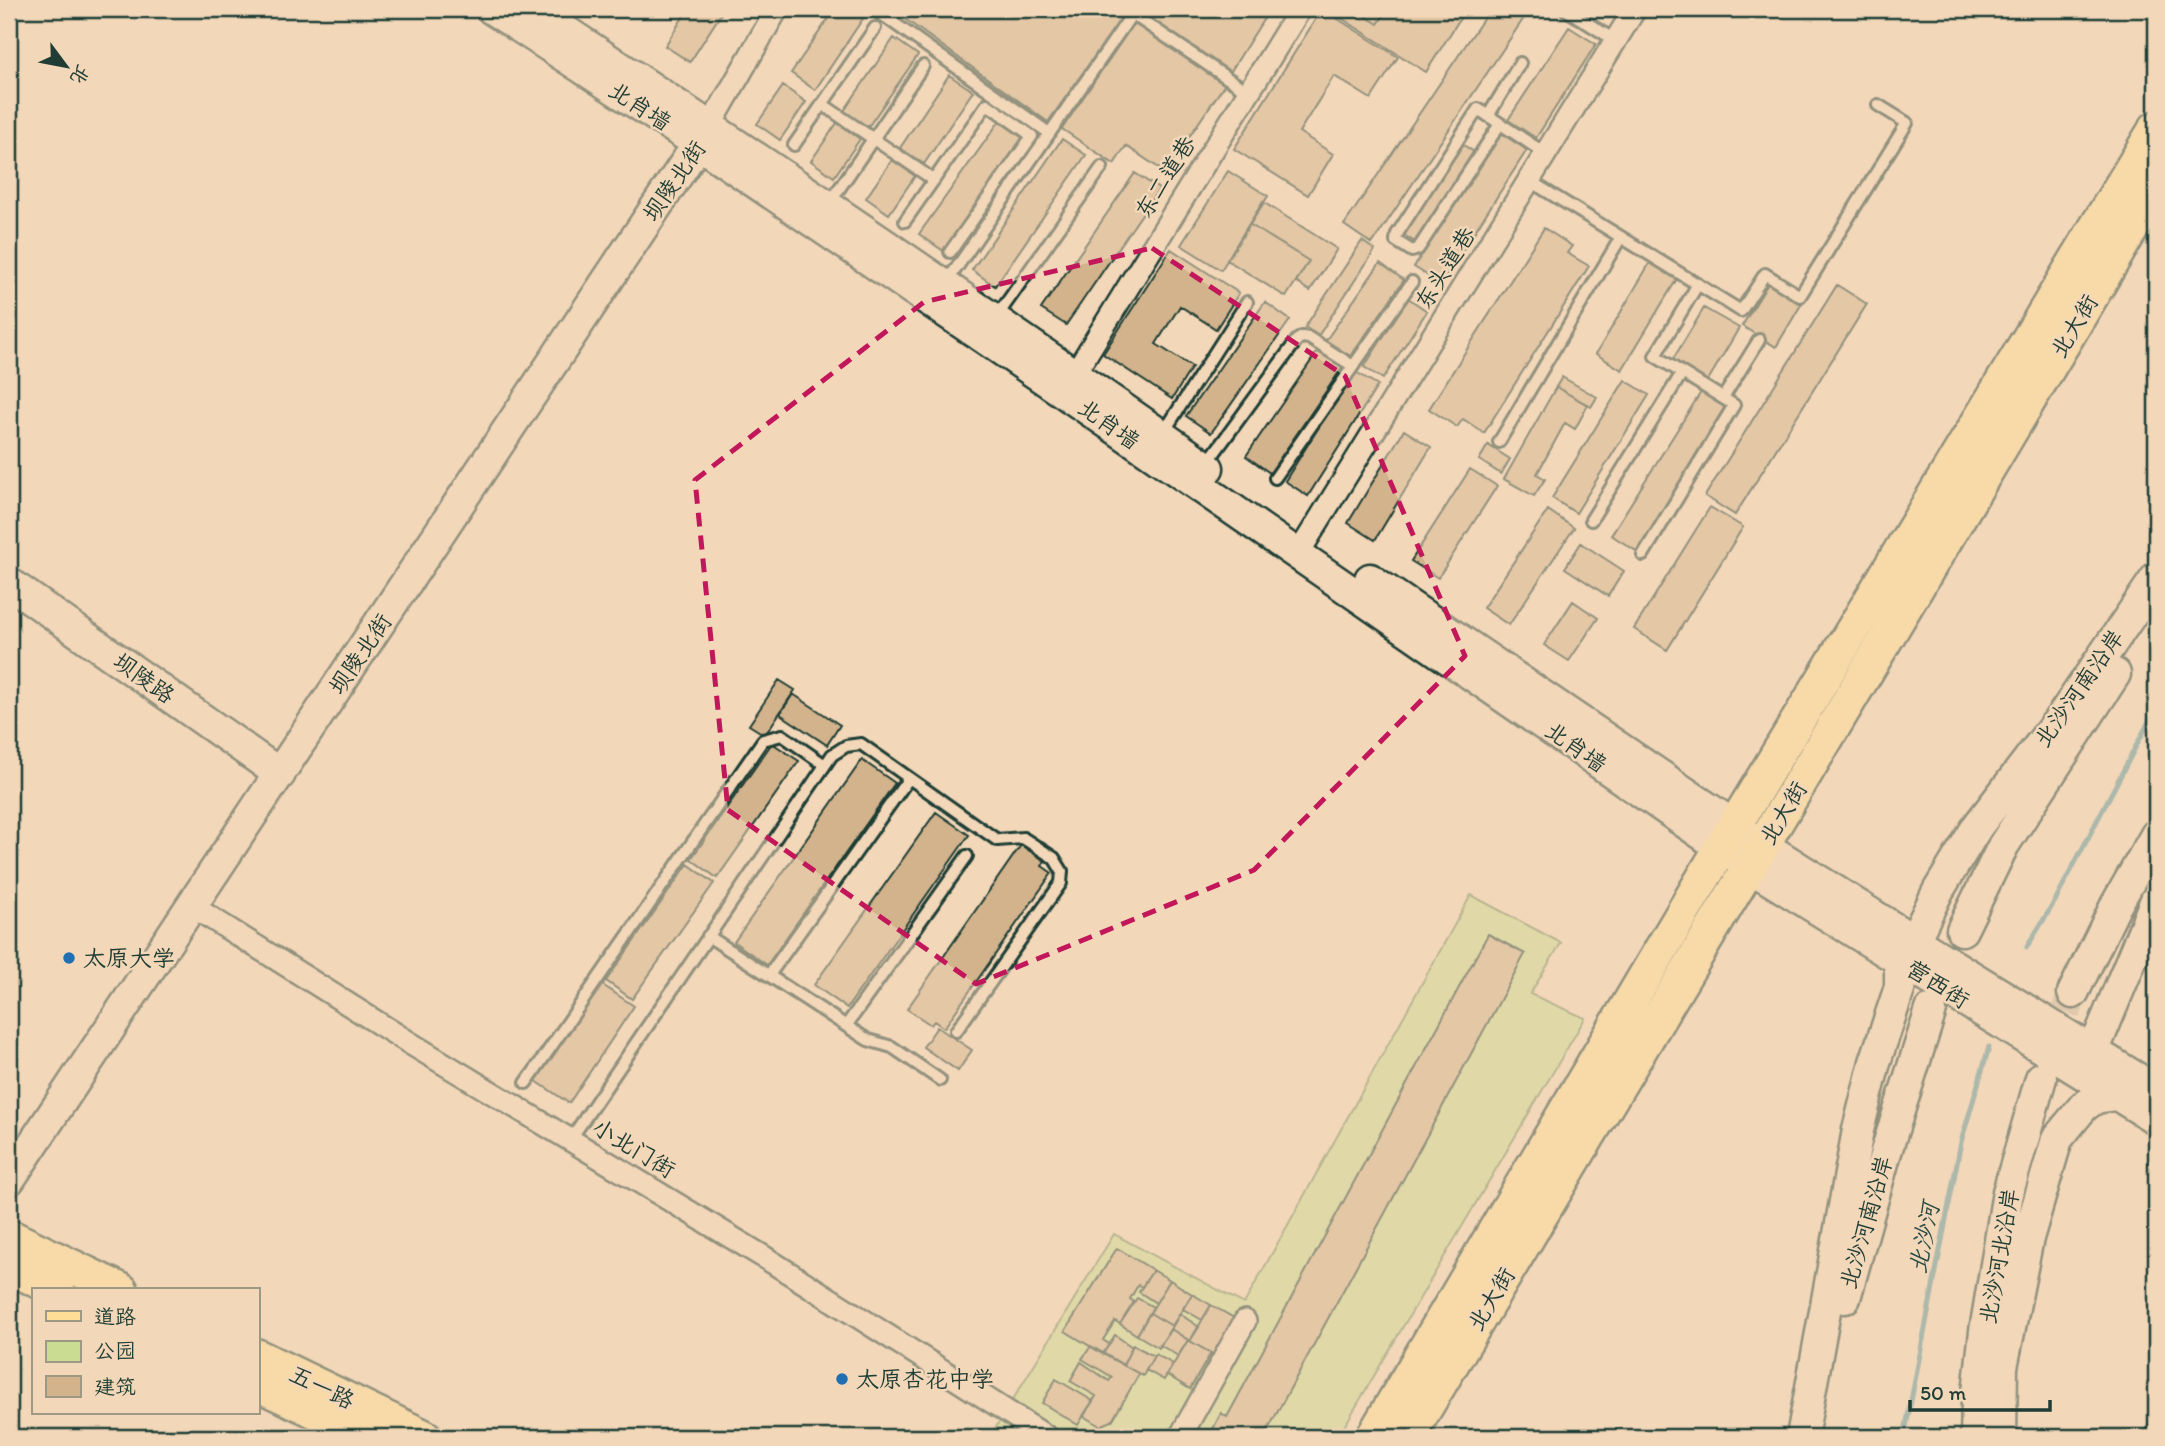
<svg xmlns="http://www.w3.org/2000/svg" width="2165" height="1446" font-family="Itim,'LXGW WenKai TC',sans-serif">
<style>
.green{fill:#c9dc91;stroke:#748c62;stroke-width:2}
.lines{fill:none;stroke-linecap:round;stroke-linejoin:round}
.stream{stroke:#589398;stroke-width:5}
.building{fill:#d3b38c;stroke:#1f3d34;stroke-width:2}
.secondary-tunnel{stroke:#c9b89e;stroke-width:30;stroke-dasharray:30 15;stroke-linecap:butt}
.lane-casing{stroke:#1f3d34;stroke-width:16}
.street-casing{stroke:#1f3d34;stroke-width:26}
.secondary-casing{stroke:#1f3d34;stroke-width:35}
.primary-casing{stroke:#1f3d34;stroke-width:38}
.lane{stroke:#f3d7b9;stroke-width:10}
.street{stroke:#f3d7b9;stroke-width:21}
.secondary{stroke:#f3d7b9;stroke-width:30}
.primary{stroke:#fedd96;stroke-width:33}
.marked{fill:none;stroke:#c2185b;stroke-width:5;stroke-dasharray:14 9;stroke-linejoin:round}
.poi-dot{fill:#1f6fb2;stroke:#f3d7b9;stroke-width:2.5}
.labels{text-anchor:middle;stroke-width:5;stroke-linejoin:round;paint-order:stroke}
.street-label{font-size:23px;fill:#1f3d34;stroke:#f3d7b9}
.poi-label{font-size:23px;fill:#1f3d34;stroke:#f3d7b9;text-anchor:start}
.water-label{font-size:24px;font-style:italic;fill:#284b45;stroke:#f3d7b9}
</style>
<rect width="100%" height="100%" fill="#f3d7b9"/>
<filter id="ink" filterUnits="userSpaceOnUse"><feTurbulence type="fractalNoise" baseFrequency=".0143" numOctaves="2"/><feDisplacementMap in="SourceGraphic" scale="14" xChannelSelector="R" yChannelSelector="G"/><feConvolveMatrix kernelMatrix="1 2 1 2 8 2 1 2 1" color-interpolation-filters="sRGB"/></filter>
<g filter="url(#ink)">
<path class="green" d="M1471 895 1561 943 1530 994 1585 1018 1338 1437H990L1114 1234 1244 1304Z"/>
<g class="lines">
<path class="stream" d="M2027 947 2055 901 2156 708
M1904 1437 1961 1142 1989 1047"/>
</g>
<path class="building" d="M688 9H724L690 62 665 46Z
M835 9H852L864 17 815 90 791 73Z
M891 9H1116L1124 15 1048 122Z
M1133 9H1270L1229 74Z
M1322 9 1398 57 1371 99 1334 76 1299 132 1333 154 1308 195 1234 149Z
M1327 9H1466L1426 72Z
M1354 9H1388L1378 24Z
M1490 9H1517L1526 15 1372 244 1344 225Z
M1134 22 1225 84 1165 172 1126 146 1114 164 1062 129Z
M1569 27 1596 44 1536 138 1508 120Z
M894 38 918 55 868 127 844 111Z
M949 75 973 91 924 164 900 148Z
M783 86 806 102 780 140 757 124Z
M1001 119 1026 137 945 252 919 234Z
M837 123 860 139 834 177 811 161Z
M1499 132 1527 150 1441 284 1414 267Z
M1062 139 1086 155 995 286 972 270Z
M1462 144 1474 152 1416 243 1404 235Z
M892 160 915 176 889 214 866 198Z
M1228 171 1268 196 1221 270 1181 245Z
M1135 173 1159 189 1066 325 1041 309Z
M1263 202 1337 249 1310 291 1296 282 1309 261 1249 224Z
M1249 224 1309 261 1286 297 1227 260Z
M1544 228 1572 246 1567 253 1589 266 1484 433 1463 419 1457 427 1429 409Z
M1362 241 1375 250 1318 336 1305 327Z
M1171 249 1239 293 1216 329 1180 306 1156 344 1192 367 1172 399 1103 354Z
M1651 261 1678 277 1622 370 1596 354Z
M1380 263 1404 280 1348 360 1324 343Z
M1769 282 1802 303 1776 347 1742 326Z
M1837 285 1867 304 1735 515 1705 496Z
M1408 298 1427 311 1383 379 1364 367Z
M1265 302 1290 320 1211 433 1186 416Z
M1704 308 1739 328 1707 382 1672 361Z
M1320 348 1344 365 1270 473 1246 456Z
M1354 371 1378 385 1308 496 1285 481Z
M1562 377 1597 397 1591 407 1556 387Z
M1625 380 1649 395 1576 513 1552 498Z
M1556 387 1588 405 1575 429 1565 423 1537 474 1545 479 1534 496 1504 479Z
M1701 392 1728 408 1638 552 1611 535Z
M1404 430 1431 447 1375 540 1348 523Z
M1488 445 1510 459 1501 474 1479 460Z
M1470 469 1497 486 1438 578 1411 561Z
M1710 507 1743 527 1667 650 1634 629Z
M1548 510 1574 528 1509 625 1483 608Z
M1581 543 1624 571 1608 596 1565 568Z
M1573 601 1598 618 1569 661 1544 645Z
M779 680 795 690 765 735 749 725Z
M793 694 840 725 827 745 780 714Z
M772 743 799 761 717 878 691 859Z
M862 760 895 783 767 965 734 942Z
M936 812 969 835 847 1008 814 985Z
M1021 845 1045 861 1042 866 1052 873 944 1028 934 1021 931 1025 907 1009Z
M688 864 714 883 632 999 606 981Z
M1488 934 1525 954 1264 1437H1209L1221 1413 1227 1417Z
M601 984 634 1006 569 1103 536 1081Z
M937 1027 972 1050 958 1071 923 1047Z
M1117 1248 1153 1270 1142 1287 1138 1285 1130 1299 1134 1302 1120 1324 1115 1321 1103 1340 1109 1344 1103 1354 1065 1331Z
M1153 1270 1170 1280 1156 1303 1139 1292Z
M1170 1280 1192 1294 1172 1326 1150 1313Z
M1192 1294 1211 1305 1202 1320 1183 1309Z
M1137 1298 1153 1307 1137 1335 1120 1324Z
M1211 1305 1234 1318 1214 1355 1190 1341Z
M1150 1313 1172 1326 1159 1348 1137 1335Z
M1180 1314 1199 1327 1190 1341 1171 1329Z
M1171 1329 1188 1340 1178 1356 1160 1345Z
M1115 1335 1132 1347 1123 1365 1103 1354Z
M1188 1340 1211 1353 1190 1389 1167 1375Z
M1133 1345 1154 1356 1143 1376 1123 1365Z
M1091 1346 1139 1374 1112 1421 1100 1426 1083 1416 1096 1396 1070 1381 1081 1362 1109 1381 1112 1377 1082 1359Z
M1155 1354 1173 1364 1164 1380 1146 1370Z
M1056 1379 1093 1401 1078 1425 1042 1403Z
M2150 1423 2156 1426V1437H2141Z"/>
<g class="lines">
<path class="secondary-tunnel" d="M2050 1055 2073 993"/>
<g class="lane-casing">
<path id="lane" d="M874 9 1049 133
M1125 9 1248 92
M1565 9 1616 41
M822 104 934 180
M1488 116 1520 63
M1500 124 1418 249 1412 251 1396 241 1397 234 1478 109 1546 154
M794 145 875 28
M1530 181 1741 311 1765 274 1800 296 1907 123 1878 105
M828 205 923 66
M905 221 987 104 1032 136 950 252
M946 283 1132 14
M995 319 1102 167
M1723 398 1759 340
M1162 435 1247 302
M1499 442 1621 237
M1207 463 1297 340 1302 337 1309 338 1353 366
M1275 478 1412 282
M1591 520 1682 373
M1643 555 1734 405 1655 356 1698 284
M708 936 868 1040 892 1047 940 1080
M769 975 909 778
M846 1026 967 856
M526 1083 763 740 782 735 825 765
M570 1140 832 755 846 746 861 744 997 840 1023 838 1054 858 1062 871 1061 883 956 1031"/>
</g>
<g class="street-casing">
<path id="street" d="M710 126 777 9
M1075 373 1300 9
M1298 554 1635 9
M192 906 413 1045 764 1257 1047 1437
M1180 1437 1245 1321"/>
</g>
<g class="secondary-casing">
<path id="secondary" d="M492 9 699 144 1050 383 1751 868 2156 1119
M532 9C760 159 985 311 1208 468
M1370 579 1764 846 1914 941 2156 1090
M9 583 280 774
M1962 930 2003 846 2115 674
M1914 941 1938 891 1977 827 2062 716 2156 578
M2073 993 2116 905 2156 835
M2093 1052 2156 900
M9 1180 708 129
M1845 1298 1886 1152 1931 1010
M1802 1437 1858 1130 1875 1062 1900 987V960
M1976 1437 1977 1401 1985 1331 2008 1192 2041 1078
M2001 1437 2002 1367 2028 1238 2057 1139 2084 1106 2096 1098 2115 1095"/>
</g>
<g class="primary-casing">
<path id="primary" d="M9 1236 121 1290
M9 1267 58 1290
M257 1356 425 1437
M257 1384 371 1437
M1373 1437 1721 848 2156 128
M1408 1437 2156 188"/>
</g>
<use href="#lane" class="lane"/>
<use href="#street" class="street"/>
<use href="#secondary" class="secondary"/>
<use href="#primary" class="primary"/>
</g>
</g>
<path d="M0 0H2165V1446H0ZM1152 248 1345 376 1465 656 1254 870 976 984 728 810 695 480 924 302Z" fill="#f3d7b9" fill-opacity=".55" fill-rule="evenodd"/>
<path class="marked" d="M1152 248 1345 376 1465 656 1254 870 976 984 728 810 695 480 924 302Z"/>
<g class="poi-dot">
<circle cx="69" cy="958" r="7"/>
<circle cx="842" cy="1379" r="7"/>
</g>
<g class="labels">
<g class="street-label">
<text transform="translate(640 106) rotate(33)" y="8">北肖墙</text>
<text transform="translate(1165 177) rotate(-58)" y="8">东二道巷</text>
<text transform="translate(674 181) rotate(-56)" y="8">坝陵北街</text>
<text transform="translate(1445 268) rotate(-58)" y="8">东头道巷</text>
<text transform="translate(2074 326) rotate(-59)" y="8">北大街</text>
<text transform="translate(1109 424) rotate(35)" y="8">北肖墙</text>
<text transform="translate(360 654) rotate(-56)" y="8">坝陵北街</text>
<text transform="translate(144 678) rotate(35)" y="8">坝陵路</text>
<text transform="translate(2079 688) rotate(-55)" y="8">北沙河南沿岸</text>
<text transform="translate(1576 747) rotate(35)" y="8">北肖墙</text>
<text transform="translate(1783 813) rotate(-59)" y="8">北大街</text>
<text transform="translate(1938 984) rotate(32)" y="8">营西街</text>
<text transform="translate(634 1148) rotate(31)" y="8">小北门街</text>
<text transform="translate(1866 1222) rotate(-74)" y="8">北沙河南沿岸</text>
<text transform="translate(1999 1256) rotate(-80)" y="8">北沙河北沿岸</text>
<text transform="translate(1491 1299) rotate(-59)" y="8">北大街</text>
<text transform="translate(322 1387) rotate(26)" y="8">五一路</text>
</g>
<g class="poi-label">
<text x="83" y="966">太原大学</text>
<text x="856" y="1387">太原杏花中学</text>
</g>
<g class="water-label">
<text transform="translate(1924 1238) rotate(-79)" y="8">北沙河</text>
</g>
</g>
<rect width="2165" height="1446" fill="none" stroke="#f3d7b9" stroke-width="35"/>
<rect x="18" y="18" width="2130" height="1411" fill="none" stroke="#1f3d34" stroke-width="2.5" filter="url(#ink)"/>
<rect x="32" y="1288" width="228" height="126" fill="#f3d7b9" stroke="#9e9984" stroke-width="2"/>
<rect x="46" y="1311" width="35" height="10" fill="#fedd96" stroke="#9e9984" stroke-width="2"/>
<text x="94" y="1324" font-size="21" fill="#1f3d34">道路</text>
<rect x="46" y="1341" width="35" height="21" fill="#c9dc91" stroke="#9e9984" stroke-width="2"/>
<text x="94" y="1358" font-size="21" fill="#1f3d34">公园</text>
<rect x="46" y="1376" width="35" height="21" fill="#d3b38c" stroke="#9e9984" stroke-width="2"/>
<text x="94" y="1394" font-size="21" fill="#1f3d34">建筑</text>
<g transform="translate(66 66) rotate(122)" stroke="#f3d7b9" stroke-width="5" paint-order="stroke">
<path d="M0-5L12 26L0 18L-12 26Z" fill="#1f3d34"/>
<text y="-10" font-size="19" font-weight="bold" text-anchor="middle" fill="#1f3d34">北</text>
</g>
<path d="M1910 1400v10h140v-10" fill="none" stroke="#1f3d34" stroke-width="3.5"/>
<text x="1920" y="1400" font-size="21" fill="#1f3d34" stroke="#f3d7b9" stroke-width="5" paint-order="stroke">50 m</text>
</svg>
